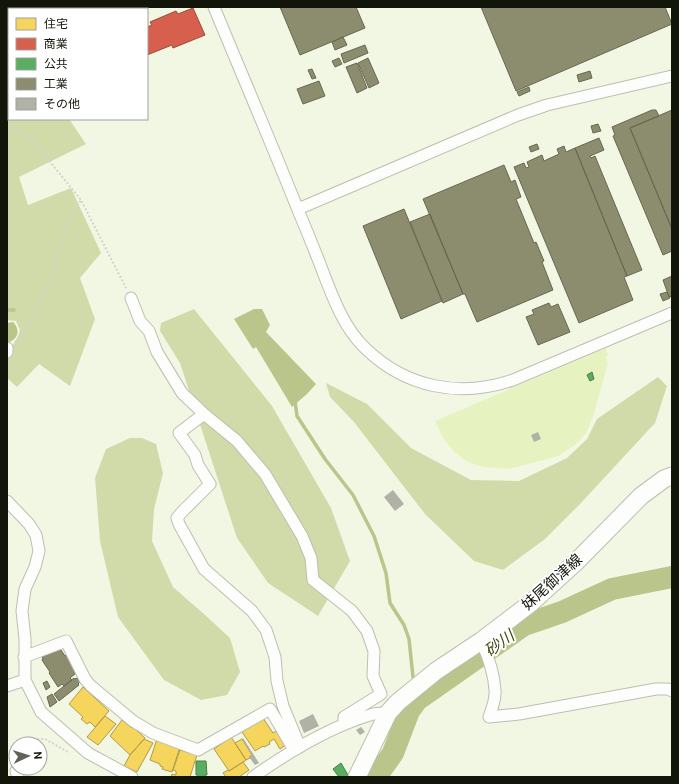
<svg xmlns="http://www.w3.org/2000/svg" width="679" height="784" font-family="Cabin,'Noto Sans JP',sans-serif">
<style>
.green{fill:#e6f2c0}
.forest{fill:#d0dba9}
.water{fill:#b9c58a}
.homes{fill:#f6d55c;stroke:#b29b43}
.shops{fill:#d6604d;stroke:#9b4a39}
.public{fill:#5aae61;stroke:#448047}
.industry{fill:#8c8c6e;stroke:#676850}
.lines{fill:none;stroke-linecap:round;stroke-linejoin:round}
.stream{stroke:#b9c58a;stroke-width:3.5}
.river{stroke:#b9c58a;stroke-width:22}
.building{fill:#afb2a4}
.street-casing{stroke:#bcbfb0;stroke-width:13}
.primary-casing{stroke:#bcbfb0;stroke-width:19}
.path{stroke:#d3d4ce;stroke-width:2;stroke-dasharray:2 2;stroke-linecap:butt}
.street{stroke:#fdfefb;stroke-width:11}
.primary{stroke:#fdfefb;stroke-width:17}
.labels{text-anchor:middle;stroke-width:4;stroke-linejoin:round;paint-order:stroke}
.street-label{font-size:15px;fill:#121509;stroke:#fff}
.water-label{font-size:16px;font-style:italic;fill:#414a12;stroke:#fff}
</style>
<rect width="100%" height="100%" fill="#f2f7e4"/>
<path class="green" d="M606 348 608 355 606 357 608 363 593 417 586 433 575 445 558 456 509 469 483 467 468 462 453 451 443 438 435 421Z"/>
<path class="forest" d="M7 36 9 39V119H69L86 144 19 177 28 205 71 188 101 253 80 278 95 319 70 386 39 364 17 387 7 378C7 369 6 360 10 351 13 343 18 339 20 330L16 321 7 320Z
M194 309 272 406 331 508 350 561 318 616 268 583 237 538 180 363 160 331 161 323Z
M658 377 667 386 655 423 580 504 545 539 503 570 474 561 425 514 354 422 330 397 326 383 367 404 411 448 471 480 519 481 567 458 587 439 597 419Z
M130 438H142L156 444 163 473 154 509 152 541 173 587 204 614 230 638 240 672 227 695 201 700 164 680 118 617 100 541 95 478 106 449Z"/>
<path class="water" d="M254 309H262L270 325 266 332 316 384 307 394 292 407 256 347 253 349 234 319Z
M13 322C21 330 18 340 7 343V323Z"/>
<path class="homes" d="M83 687 109 711 95 727 90 722 87 724 81 719 83 717 69 704Z
M105 716 116 724 98 745 87 737Z
M263 718 273 733 278 730 287 744 280 749 274 739 269 742 270 744 264 747 263 746 255 751 242 732Z
M122 720 132 728 133 727 145 738 130 755 110 736Z
M231 737 246 760 229 771 214 749Z
M144 739 153 743 137 772 124 766 130 755Z
M157 739 180 747 172 772 162 769 163 767 160 766V764L150 760Z
M242 739 252 755 249 757 250 758 246 760 235 743Z
M180 750 197 755 190 777H171L172 774 176 775V771L173 770Z
M243 762 249 770 239 777H226L223 773 228 770 229 771Z"/>
<path class="shops" d="M193 8 205 35 173 48 172 45 147 55V27L152 25 150 22 176 11 178 14Z"/>
<path class="public" d="M592 372 594 379 590 381 587 375Z
M196 761H206L207 775H205V777H198V775H196Z
M341 763 348 775 346 777H339L333 769Z"/>
<path class="industry" d="M21 7H148L144 9H22Z
M280 7H356L365 28 300 55Z
M481 7H665L672 24 516 91Z
M343 37 347 45 335 50 332 42Z
M365 45 368 53 344 63 341 54Z
M339 58 342 64 335 67 332 61Z
M368 58 379 83 369 88 358 63Z
M357 63 367 88 357 93 346 67Z
M312 69 316 78 312 79 308 70Z
M590 71 592 78 579 82 577 75Z
M319 81 325 96 303 104 297 89Z
M529 87 530 91 519 96 517 92Z
M652 110H656L659 116 630 128 672 229V251L663 255 613 136 615 135 612 127Z
M672 110V229L630 128Z
M598 124 601 131 593 133 591 126Z
M599 138 604 150 590 156 591 158 595 156 642 270 627 276 575 148Z
M537 144 539 149 531 152 529 147Z
M564 146 566 152 575 148 627 276 624 277 633 300 579 323 514 167 524 163 526 168 529 167 527 162 542 155 544 161 559 154 557 149Z
M504 165 511 182 515 180 521 197 516 199 534 243 536 242 544 261 542 262 553 290 477 322 465 294H463L423 199Z
M404 209 442 301 401 319 363 226Z
M430 214 463 294 443 303 410 222Z
M672 276V296L669 297 663 280Z
M667 292 670 298 663 301 660 294Z
M549 303 551 307 558 304 570 332 538 345 526 317 534 314 532 310Z
M59 647 65 656 69 654 76 671 74 672 75 674 70 678 72 680 64 686 62 684 58 687 49 673 50 672 42 660 43 658 40 654Z
M74 678 75 679 77 678 80 682 78 684 79 685 59 701 54 694Z
M47 681 50 687 46 690 43 683Z
M52 694 57 702 50 707 47 697Z"/>
<g class="lines">
<path class="stream" d="M7 310H14
M295 401 297 416 325 459 353 495 374 536 386 573 390 603 404 625 409 639 413 677"/>
<path class="river" d="M376 777 393 753 409 711 417 700 524 625 562 612 612 589 672 577"/>
</g>
<path class="building" d="M538 432 541 439 534 442 531 435Z
M393 490 404 504 395 511 384 497Z
M313 714 319 726 304 733 299 721Z
M361 727 365 732 360 735 356 730Z
M243 738 259 763 255 765 249 757 252 755 242 739Z"/>
<g class="lines">
<g class="street-casing">
<path id="street" d="M214 7C242 75 271 142 298 210 307 231 315 251 323 272 333 298 344 328 365 348 406 388 460 398 513 380L672 313
M298 209 518 115 547 105 672 76
M131 298 140 321 149 331 157 352 182 393 204 414 237 441 265 474 302 536 311 558 313 580 352 611 367 631 374 651 373 676 381 694 344 717V724
M7 348V352
M204 414 179 433 195 455 198 465 210 484 181 513 177 518 179 524 204 569 252 611 266 630 275 657 277 681 283 706 300 747
M7 501 29 524 36 535 39 551 35 567 25 589 22 611 25 639V680L41 712 88 753 132 777
M481 641C488 656 494 673 495 690 496 699 492 709 489 717L519 714 656 689H668L672 691
M24 657 66 641 85 679 91 686 133 721 153 733 198 750 270 709 294 750
M7 686 25 680
M16 771 18 777
M253 777C287 753 330 727 370 715 375 713 382 713 388 713"/>
</g>
<g class="primary-casing">
<path id="primary" d="M357 777 388 713 398 702 436 671 481 641 531 603 576 562 641 496 664 479 672 476"/>
</g>
<path class="path" d="M7 126 29 136 81 200 126 288
M15 342 22 337 52 276 59 254 67 221 81 200
M7 759 14 745 21 741 32 739H45L68 752"/>
<use href="#street" class="street"/>
<use href="#primary" class="primary"/>
</g>
<g class="labels">
<g class="street-label">
<text transform="translate(552 582) rotate(-42)" y="5">妹尾御津線</text>
</g>
<g class="water-label">
<text transform="translate(499 643) rotate(-36)" y="6">砂川</text>
</g>
</g>
<rect width="679" height="784" fill="none" stroke="#121509" stroke-width="16"/>
<rect x="8" y="8" width="140" height="112" fill="#ffffff" stroke="#a0a19d"/>
<rect x="16" y="18" width="20" height="12" fill="#f6d55c" stroke="#a0a19d"/>
<text x="44" y="28" font-size="12" fill="#121509">住宅</text>
<rect x="16" y="38" width="20" height="12" fill="#d6604d" stroke="#a0a19d"/>
<text x="44" y="48" font-size="12" fill="#121509">商業</text>
<rect x="16" y="58" width="20" height="12" fill="#5aae61" stroke="#a0a19d"/>
<text x="44" y="68" font-size="12" fill="#121509">公共</text>
<rect x="16" y="78" width="20" height="12" fill="#8c8c6e" stroke="#a0a19d"/>
<text x="44" y="88" font-size="12" fill="#121509">工業</text>
<rect x="16" y="98" width="20" height="12" fill="#afb2a4" stroke="#a0a19d"/>
<text x="44" y="108" font-size="12" fill="#121509">その他</text>
<g transform="translate(28 756) rotate(86)"><circle r="19" fill="#ffffff" stroke="#a0a19d"/>
<path d="M0-3L7 15L0 10L-7 15Z" fill="#606456"/>
<text y="-6" font-size="11" font-weight="bold" text-anchor="middle" fill="#121509">N</text>
</g>
</svg>
